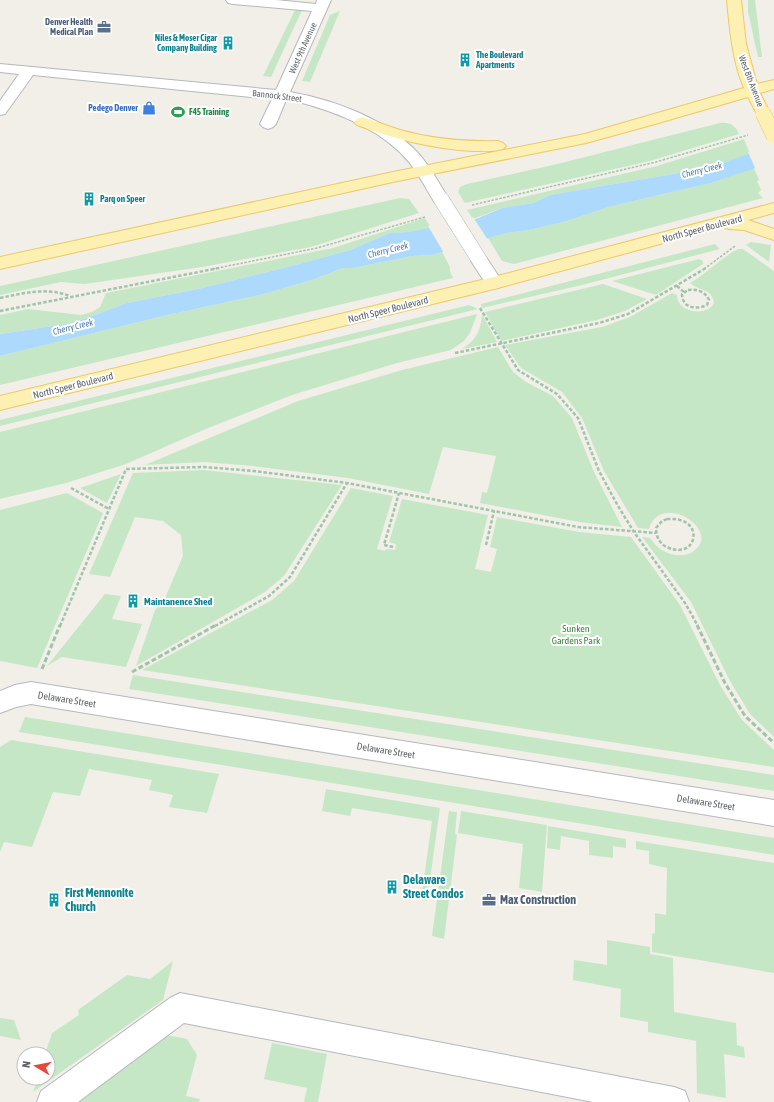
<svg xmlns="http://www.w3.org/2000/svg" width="774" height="1102" font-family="'Asap Condensed',sans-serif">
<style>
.green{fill:#c6e7c6}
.water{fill:#add9fc}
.pier{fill:#f1efe8}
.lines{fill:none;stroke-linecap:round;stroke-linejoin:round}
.minor-casing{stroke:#b5b8bc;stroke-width:2}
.major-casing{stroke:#edc865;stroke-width:2}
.path-far2{stroke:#9ec5aa;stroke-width:1.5;stroke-dasharray:2.5 1.5;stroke-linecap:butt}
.path-far1{stroke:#9ec5aa;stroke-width:2.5;stroke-dasharray:3.5 2;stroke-linecap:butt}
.path{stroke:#9ec5aa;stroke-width:3;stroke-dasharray:5 2.5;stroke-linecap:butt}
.minor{fill:#fff;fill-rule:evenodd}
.major{fill:#fcf1b2;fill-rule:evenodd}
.minor-bridge-casing{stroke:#b5b8bc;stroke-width:16;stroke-linecap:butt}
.major-bridge-casing{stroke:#edc865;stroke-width:16;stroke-linecap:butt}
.minor-bridge{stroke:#fff;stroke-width:15}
.major-bridge{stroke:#fcf1b2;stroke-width:15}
.labels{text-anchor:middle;stroke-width:4;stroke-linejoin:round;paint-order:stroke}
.far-service-label{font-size:9px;font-weight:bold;fill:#4e5e75;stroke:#fff;text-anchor:end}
.far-culture-label{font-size:9px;font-weight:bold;fill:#0d838f;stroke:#fff;text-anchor:start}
.far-street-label{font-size:9px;fill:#5f6368;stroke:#fff}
.far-shop-label{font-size:9px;font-weight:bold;fill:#366cbe;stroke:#fff;text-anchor:end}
.far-leisure-label{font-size:9px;font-weight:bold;fill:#27864d;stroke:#fff;text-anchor:start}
.far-water-label{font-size:9px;font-style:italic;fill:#4879af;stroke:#fff}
.street-label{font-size:10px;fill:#5f6368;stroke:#fff}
.culture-label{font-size:10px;font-weight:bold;fill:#0d838f;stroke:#fff;text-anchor:start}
.park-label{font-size:10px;fill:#39853d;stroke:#fff}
.near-culture-label{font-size:12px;font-weight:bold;fill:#0d838f;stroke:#fff;text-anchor:start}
.near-service-label{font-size:12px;font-weight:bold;fill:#4e5e75;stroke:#fff;text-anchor:start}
</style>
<rect width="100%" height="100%" fill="#f1efe8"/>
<path class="green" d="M748 0H755L762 57H758L748 12Z
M296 8H303L271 77 263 76Z
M340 11 310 82 302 81 330 15Z
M720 123C730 122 735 125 739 134L650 161 465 203 458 192 460 187 467 184 557 164Z
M744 139 750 154 708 168 550 195 534 203 502 208 473 219 467 210 657 166Z
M754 168 759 180 757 181 761 190 758 193 763 198 514 264 502 261 488 238 506 233 529 230 567 221 612 206 711 183Z
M400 198 409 199 419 213 311 247 202 267 85 284 61 282 0 295V286Z
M425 218 431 228 408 232 390 233 350 250 303 263 198 289 127 303 73 323 0 334V315L28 309 81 315 92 312 100 307 106 293 333 248Z
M751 242 771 245 769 262 746 245Z
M715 244 720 249 582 285 482 308 481 304Z
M738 249H743L774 271V737L750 714 730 681 691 602 642 537 650 538C656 547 664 553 675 555 682 556 689 555 695 550 721 529 660 491 649 529L638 528 604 471 582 418 562 392 521 368 505 345 602 327 630 317 672 293 677 295C677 313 707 317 714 303 712 288 699 291 690 283 707 273 721 258 738 249Z
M442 252 450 267V271L453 278 0 385V356L163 316 260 295 312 280 343 268H353L412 256 432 255Z
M699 259 703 261V264L656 295 612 281Z
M603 284 647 299 625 311 597 320 501 341 485 312Z
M469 305 478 309 0 426V420Z
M477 314 470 333 464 341 451 350 397 363 292 395 208 428 126 464 66 483 0 499V432Z
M482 314 497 342 462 349C476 340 481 331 482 314Z
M498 347 513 372 526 382 553 396 572 418 594 472 622 527 579 522 480 503 482 492 487 493 496 456 443 447 429 494 348 478 253 466 204 462 145 465 298 401 402 370Z
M204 470 342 485 284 576 265 592 136 666 155 610 163 603 183 556 181 535 163 521 135 517 110 577 89 574 133 473Z
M121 474 107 503 80 488Z
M351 488 393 496 377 549 385 551 386 549 395 550 396 544 389 542 402 499 488 515 475 569 491 572 497 549 490 547 497 517 579 532 631 537 680 605 720 685 742 720 774 750V767L142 670 272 600 294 581Z
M67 493 103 513 37 668 0 661V510Z
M105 594 121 596 112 619 142 624 126 667 62 657 47 666Z
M133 675 774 775V791L129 689Z
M25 717 774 838V855L19 732Z
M11 740 219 774 207 813 169 807 173 795 149 790 152 780 89 769 80 796 53 792 32 847 4 842 0 852V747Z
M326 789 440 808 427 901 421 900 432 821 352 808 350 816 322 811Z
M449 811 457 812 455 834 457 835 444 939 432 936Z
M461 811 547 825 542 892 519 888 523 844 458 833Z
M548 826 626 839V848L613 846V858L589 855V841L561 836 560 850 547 848Z
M636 841 774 863V973L652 952V933L655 934V913L666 915 667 868 649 864V851L636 849Z
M607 940 650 947V954L673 958 674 1012 736 1023 737 1045 744 1047 745 1058 724 1054 726 1098 697 1093 696 1041 648 1032V1022L620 1017 621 989 573 980 574 960 607 965Z
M173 961 163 1000 33 1092 38 1078H48V1054H45L52 1033 79 1015 78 1010 127 975 150 979Z
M0 1018 14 1020 21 1040 0 1036Z
M166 1035 187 1039 197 1055 186 1096 200 1099 199 1102H76Z
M272 1043 327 1054 318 1102H304L307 1088 264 1079Z"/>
<path class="water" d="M774 145V162L711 183 612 206 567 221 529 230 506 233 432 255 412 256 353 268H343L312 280 260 295 163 316 0 356V334L73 323 127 303 198 289 303 263 350 250 390 233 408 232 476 219 502 208 534 203 550 195 708 168Z"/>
<path class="pier" d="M774 143V164L756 170 748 152Z
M473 217 488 240 444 253 428 226Z"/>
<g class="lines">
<g class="minor-casing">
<path id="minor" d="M226 0H276L316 4 317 0H331L290 92C335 100 386 119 418 153 431 167 439 184 449 199L447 203 441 204 435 203C426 189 419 174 409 162 381 128 332 110 291 100H286L276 124 273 127 268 129 263 127 260 124 272 99 33 75 5 114 0 115V101L19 74 0 72V64L276 90 312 11 233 4 228 3Z
M480 255 486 257 503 283 500 287 494 289 488 287 471 261 474 257Z
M31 682 774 800V826L31 704 16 707 0 713V691L15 685Z
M180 993 674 1087 685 1091 689 1102H593L184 1023 78 1102H37L41 1091 170 998Z"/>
</g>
<g class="major-casing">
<path id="major" d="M727 0H741L746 44 757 84 774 80V89L760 93 770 113 768 116 763 117 758 116 748 97 655 124 586 143 393 182 0 269V257L393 172 585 134 744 88C732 60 730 30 727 0Z
M362 117C375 121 387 126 400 130 432 139 465 142 498 141L503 143 506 146 503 149C494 152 483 151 473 151 433 149 394 139 357 125L354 122 357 119Z
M774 203V213L748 220 774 229V240L744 230 729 229 723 227 494 289 0 410V396L494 277Z"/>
</g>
<path class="path-far2" d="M472 205 656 162 748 135
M213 269 317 248 425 217
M704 269 735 246"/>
<path class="path-far1" d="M677 286 684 292
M688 290C697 289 705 291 709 300L707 305C696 310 682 308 682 294Z
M0 298C24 293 46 287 70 296
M480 308 518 370 557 394 578 418 599 471 618 506 634 532 685 603 698 626
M0 311 219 268
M455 353 599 323 628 314 706 268
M71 488 109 509
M667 519C671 519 676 519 680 520 703 526 695 558 669 548 660 545 656 537 656 528L662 521Z
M486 545 494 511
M393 547 384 545 399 493
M60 626 126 469 204 467 254 471 347 483 578 527 656 533
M215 626 269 596 290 577 347 483"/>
<path class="path" d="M697 625 725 683 745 716 774 743
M42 669 60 625
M132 672 216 625"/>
<use href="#minor" class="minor"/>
<use href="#major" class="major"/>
<g class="minor-bridge-casing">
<path id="minor-bridge" d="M441 199 480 261"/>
</g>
<g class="major-bridge-casing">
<path id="major-bridge" d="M763 113 774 136"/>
</g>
<use href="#minor-bridge" class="minor-bridge"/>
<use href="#major-bridge" class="major-bridge"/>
</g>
<defs>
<g id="office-bare" transform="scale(1.08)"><path d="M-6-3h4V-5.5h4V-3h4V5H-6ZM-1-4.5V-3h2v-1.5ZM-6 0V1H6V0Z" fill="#5c6f8a" stroke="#fff" stroke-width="2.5" paint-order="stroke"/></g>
<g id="building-bare" transform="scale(1.08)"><path d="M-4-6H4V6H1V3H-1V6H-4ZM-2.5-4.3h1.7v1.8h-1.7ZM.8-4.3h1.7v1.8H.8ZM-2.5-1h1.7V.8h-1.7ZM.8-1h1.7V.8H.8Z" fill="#0f9aa8" stroke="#fff" stroke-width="2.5" paint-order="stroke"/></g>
<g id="shop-bare" transform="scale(1.08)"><path d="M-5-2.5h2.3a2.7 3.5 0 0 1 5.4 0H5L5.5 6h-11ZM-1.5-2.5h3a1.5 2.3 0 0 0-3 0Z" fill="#3f7fe0" stroke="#fff" stroke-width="2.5" paint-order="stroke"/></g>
<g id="stadium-bare" transform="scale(1.08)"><path d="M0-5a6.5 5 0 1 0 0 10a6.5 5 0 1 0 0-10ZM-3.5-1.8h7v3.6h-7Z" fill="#2e9e5b" stroke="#fff" stroke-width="2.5" paint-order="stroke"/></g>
</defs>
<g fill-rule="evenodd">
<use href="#office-bare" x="104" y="27"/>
<use href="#building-bare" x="228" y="43"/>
<use href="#building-bare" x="465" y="60"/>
<use href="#shop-bare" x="149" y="108"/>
<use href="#stadium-bare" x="178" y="112"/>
<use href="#building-bare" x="89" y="199"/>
<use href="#building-bare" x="133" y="601"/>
<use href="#building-bare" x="392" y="887"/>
<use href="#building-bare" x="54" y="900"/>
<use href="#office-bare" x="489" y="900"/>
</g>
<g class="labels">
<g class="far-service-label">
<text x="93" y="25">Denver Health<tspan x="93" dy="10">Medical Plan</tspan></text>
</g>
<g class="far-culture-label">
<text x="217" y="41" text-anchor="end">Niles &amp; Moser Cigar<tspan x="217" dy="10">Company Building</tspan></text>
<text x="476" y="58">The Boulevard<tspan x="476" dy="10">Apartments</tspan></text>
<text x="100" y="202">Parq on Speer</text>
</g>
<g class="far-street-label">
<text transform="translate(303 48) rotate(-66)" y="3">West 9th Avenue</text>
<text transform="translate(751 81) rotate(69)" y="3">West 8th Avenue</text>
<text transform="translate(277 96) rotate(7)" y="3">Bannock Street</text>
</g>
<g class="far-shop-label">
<text x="138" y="111">Pedego Denver</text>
</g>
<g class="far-leisure-label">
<text x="189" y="115">F45 Training</text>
</g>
<g class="far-water-label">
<text transform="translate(702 170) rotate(-14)" y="3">Cherry Creek</text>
<text transform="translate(388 250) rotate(-14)" y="3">Cherry Creek</text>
<text transform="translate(73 327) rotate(-14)" y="3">Cherry Creek</text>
</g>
<g class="street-label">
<text transform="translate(702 228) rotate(-15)" y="4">North Speer Boulevard</text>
<text transform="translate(388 309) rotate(-14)" y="4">North Speer Boulevard</text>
<text transform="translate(73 385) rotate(-14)" y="4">North Speer Boulevard</text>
<text transform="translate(67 699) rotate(9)" y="4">Delaware Street</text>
<text transform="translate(386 750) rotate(9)" y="4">Delaware Street</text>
<text transform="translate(706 802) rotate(9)" y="4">Delaware Street</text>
</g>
<g class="culture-label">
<text x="144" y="605">Maintanence Shed</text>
</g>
<g class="park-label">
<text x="576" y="632">Sunken<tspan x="576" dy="12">Gardens Park</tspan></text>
</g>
<g class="near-culture-label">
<text x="403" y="884">Delaware<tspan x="403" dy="14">Street Condos</tspan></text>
<text x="65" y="897">First Mennonite<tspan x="65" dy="14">Church</tspan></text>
</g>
<g class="near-service-label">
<text x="500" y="904">Max Construction</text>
</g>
</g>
<g transform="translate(36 1066) rotate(280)"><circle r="19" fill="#ffffff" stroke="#bfc1c3"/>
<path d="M0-3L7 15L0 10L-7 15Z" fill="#e4493b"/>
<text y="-6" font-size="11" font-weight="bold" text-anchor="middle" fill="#5f6368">N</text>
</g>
</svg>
